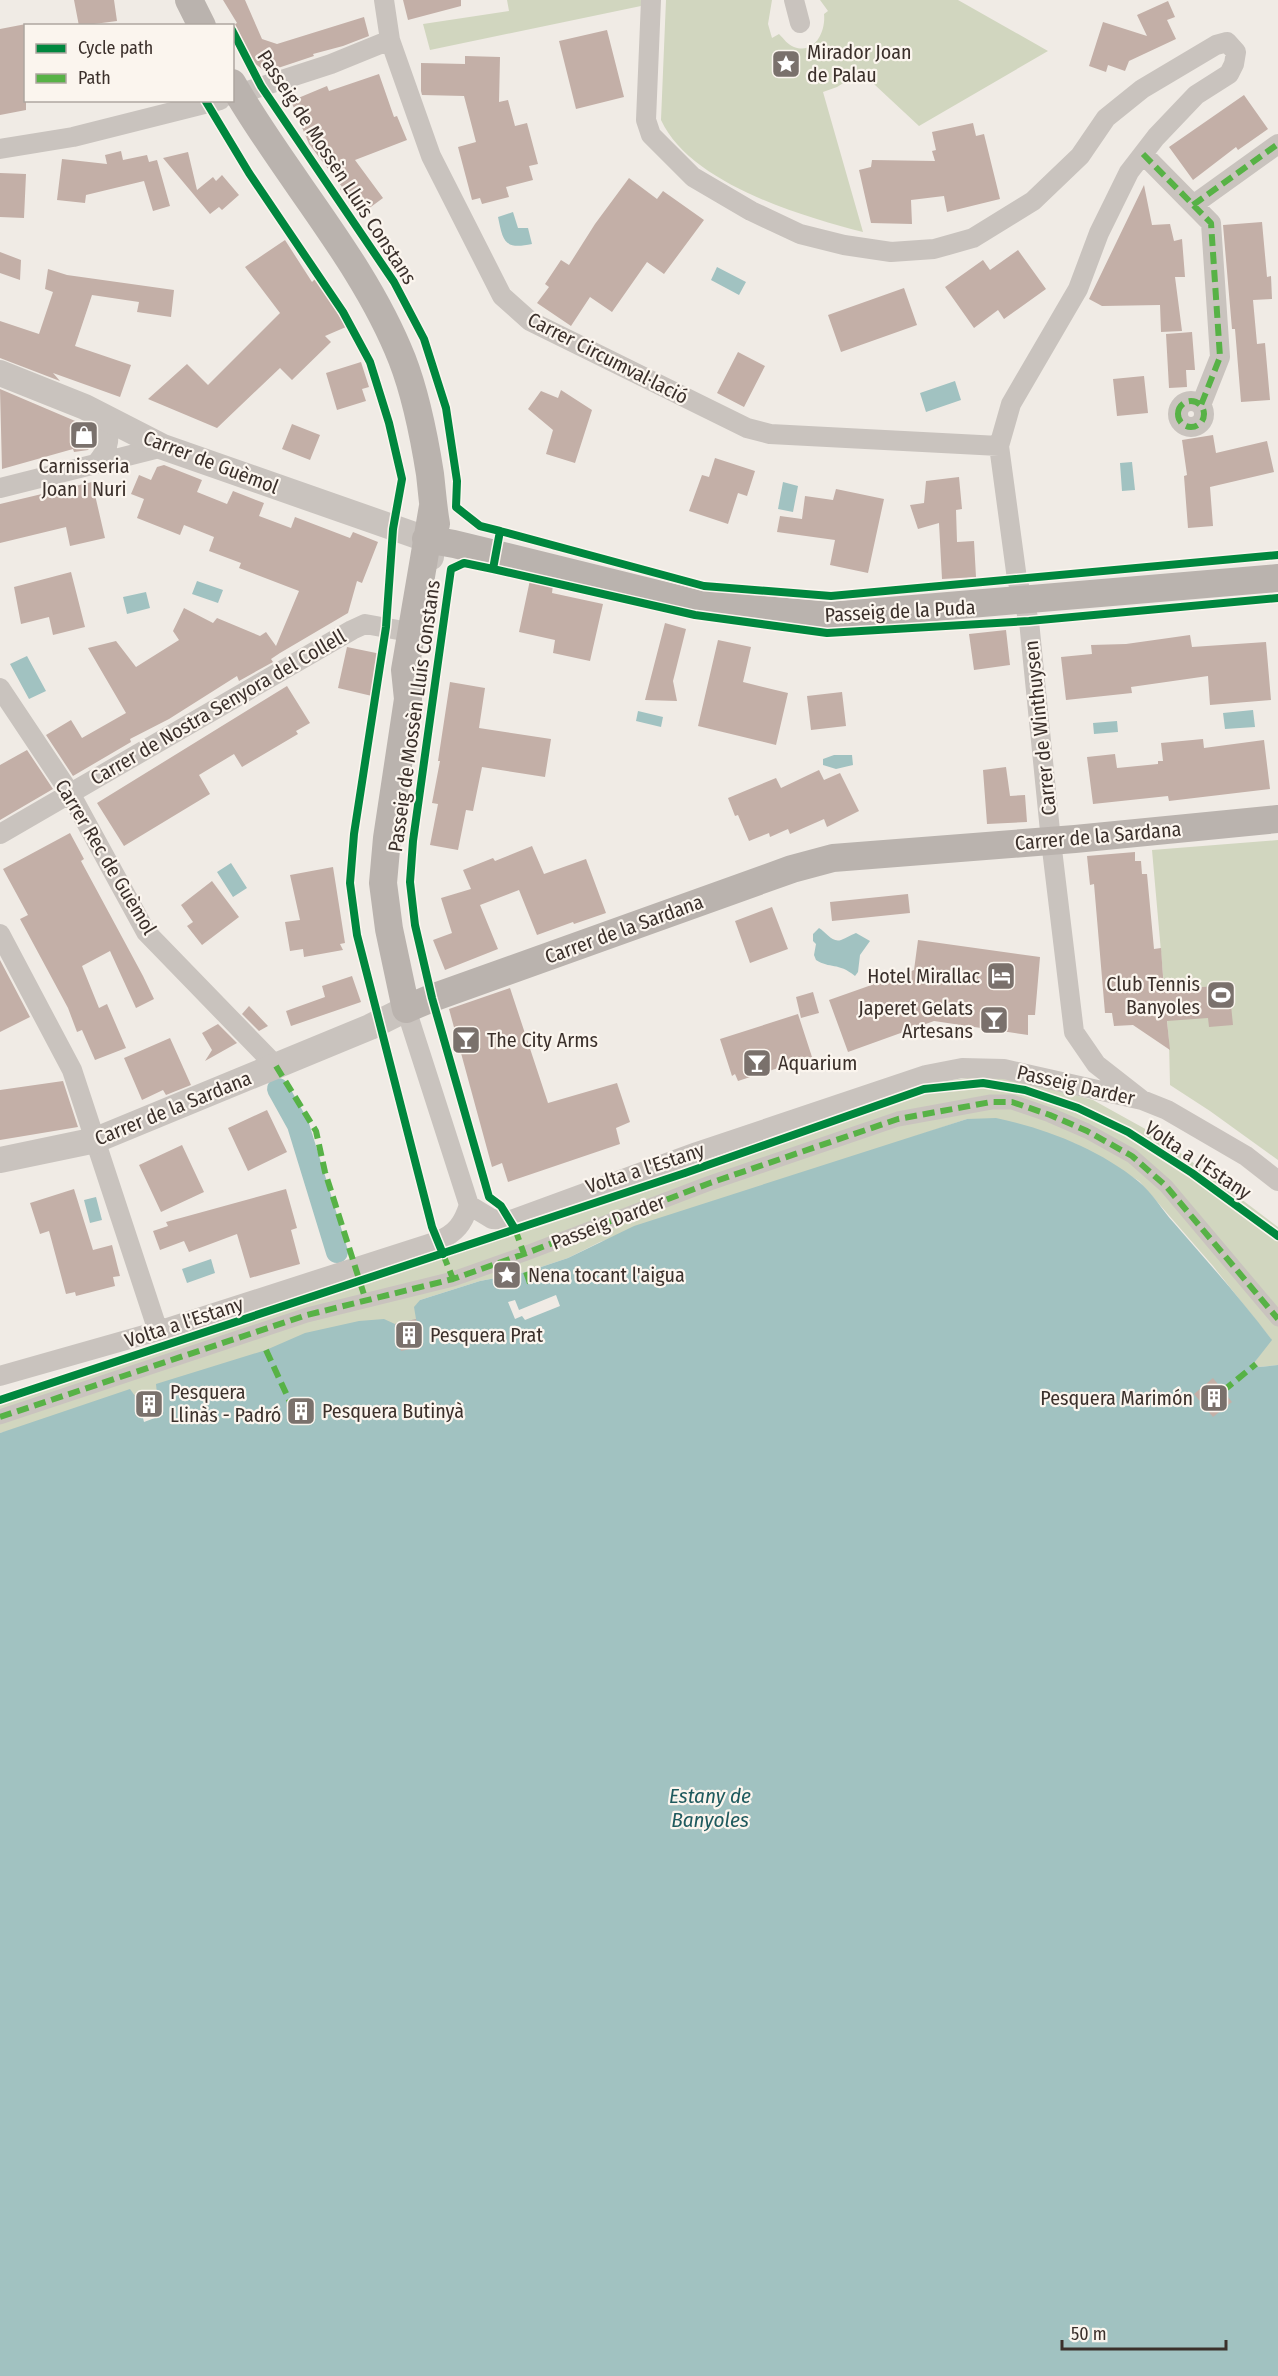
<svg xmlns="http://www.w3.org/2000/svg" width="1278" height="2376" font-family="'Fira Sans Condensed',sans-serif">
<style>
.green{fill:#d1d6bf}
.water{fill:#a1c2c1}
.pier{fill:#f0ebe5}
.lines{fill:none;stroke-linecap:round;stroke-linejoin:round}
.canal{stroke:#a1c2c1;stroke-width:22}
.building{fill:#c3afa7}
.pedestrian{stroke:#c9c3be;stroke-width:15}
.minor{stroke:#c9c3be;stroke-width:20}
.tertiary{stroke:#c9c3be;stroke-width:26}
.secondary{stroke:#bab3ae;stroke-width:28}
.quiet{stroke:#57b246;stroke-width:6;stroke-dasharray:12 6;stroke-linecap:butt}
.cycleway-casing{stroke:#fbf5ee;stroke-width:11}
.cycleway{stroke:#00873e;stroke-width:8}
.labels{text-anchor:middle;stroke-width:4.5;stroke-linejoin:round;paint-order:stroke}
.poi-label{font-size:20px;fill:#3b302b;stroke:#fbf5ee;text-anchor:start}
.street-label{font-size:20px;fill:#3b302b;stroke:#fbf5ee}
.water-label{font-size:21px;font-style:italic;fill:#1f5a5e;stroke:#fbf5ee}
</style>
<rect width="100%" height="100%" fill="#f0ebe5"/>
<path class="green" d="M507 0H641V6L430 50 423 24 509 11Z
M666 0H772L768 24 772 38 779 34C784 39 788 45 794 47 815 55 826 31 824 14L828 11 820 0H958L1048 51 919 126 861 72 837 87 823 92 863 232C800 216 690 183 661 120Z
M1278 840V1160L1210 1111 1170 1085 1169 1042 1152 850Z
M982 1076 1032 1083 1093 1100 1158 1136 1278 1227V1365L1259 1367 1254 1363 1271 1339 1213 1266 1139 1181 1076 1144 967 1119 600 1242 568 1258 526 1272 480 1281 420 1300 416 1319 138 1400 0 1433V1395L683 1168 923 1084Z"/>
<path class="water" d="M513 212 518 228H528L532 244C504 250 503 241 498 217Z
M717 267 746 282 739 295 711 280Z
M955 381 961 400 926 412 920 393Z
M1132 462 1135 490 1122 491 1120 463Z
M783 482 798 486 793 512 778 509Z
M197 581 223 590 218 603 192 594Z
M146 592 150 608 127 614 123 597Z
M27 656 46 691 29 699 10 664Z
M1253 710 1255 727 1225 729 1223 713Z
M638 711 663 717 661 727 636 721Z
M1117 721 1118 732 1094 734 1093 723Z
M834 755H852L853 765 836 769 823 765V759Z
M231 863 247 888 233 897 217 872Z
M819 928C826 932 832 943 841 940 847 938 850 935 856 933L870 941 860 955 858 972 855 976C838 962 830 969 816 960L814 955 816 944 813 941V934Z
M996 1118C1045 1128 1099 1149 1138 1181 1152 1192 1162 1210 1174 1223 1207 1261 1241 1299 1272 1340L1254 1363 1259 1367 1278 1365V2376H0V1433L130 1389 138 1400 157 1394 156 1384 266 1350 305 1333 359 1321 384 1319 395 1324 416 1319 414 1307 420 1300 480 1281 526 1272 568 1258 634 1226 967 1119Z
M96 1197 102 1220 90 1223 84 1200Z
M211 1259 215 1273 187 1283 182 1269Z"/>
<path class="pier" d="M556 1295 560 1306 525 1320 522 1316 515 1319 508 1302 515 1300 519 1310Z
M161 1409 163 1415 144 1422 142 1414Z"/>
<g class="lines">
<path class="canal" d="M278 1089 298 1125 337 1252"/>
</g>
<path class="building" d="M74 0H114L117 21 79 26Z
M223 0H245L262 39 277 44 364 17 369 36 343 46 313 54 314 56 266 72 253 62 235 24 237 23Z
M403 0H461V6L408 20Z
M1168 1 1175 17 1167 20 1176 39 1129 61 1125 71 1108 65 1106 72 1089 66 1103 22 1147 36 1137 15Z
M26 24V110L0 115V29Z
M607 30 624 97 576 109 559 41Z
M465 56 500 57 499 102 508 100 515 126 527 123 538 164 529 166 533 180 506 187 509 197 482 204 480 198 472 200 458 147 476 142 464 96 422 95 421 91V63L465 64Z
M379 74 394 117 397 116 407 140 355 160 383 198 360 215 340 189 342 187 309 144 291 101 327 86 329 91Z
M1244 95 1268 129 1238 150 1236 147 1193 180 1169 147Z
M973 123 976 136 984 134 1000 199 947 212 944 196 911 200 912 224 871 223 859 170 871 167 872 160 935 161 932 151 936 150 932 132Z
M121 151 123 160 147 155 149 162 157 160 170 206 153 211 144 181 86 195 85 203 57 200 62 159 107 164 105 155Z
M188 152 197 190 213 177 216 181 222 175 239 195 222 210 219 207 210 214 163 158Z
M0 173 26 174 24 218 0 217Z
M629 178 657 199 663 191 704 220 664 274 647 262 612 312 590 297 571 326 537 303 549 287 545 284 561 260 569 265 595 224Z
M1144 185 1152 225 1170 224 1174 241 1182 239 1185 277H1175L1182 331 1161 332 1160 305 1102 306 1089 299Z
M1262 222 1267 277 1271 276 1272 299 1253 300 1257 344 1265 343 1270 400 1241 402 1235 329H1232L1223 225Z
M285 240 312 282 316 278 346 327 325 336 331 342 292 380 280 368 217 428 148 399 187 364 208 385 280 313 245 267Z
M1018 250 1046 289 1004 319 998 310 974 328 945 287 983 260 990 270Z
M0 252 21 260 20 280 0 273Z
M48 269 67 275 174 290 171 317 137 312 139 302 92 295 75 346 131 365 120 397 53 373 60 381 0 358V321L39 334 53 292 45 289Z
M904 288 917 325 841 352 828 315Z
M1192 332 1195 370H1186L1187 387 1169 388 1166 334Z
M738 352 765 366 744 407 717 393Z
M361 362 369 387 362 389 366 401 337 410 326 373Z
M1144 376 1148 413 1117 416 1113 379Z
M0 389 94 429 96 440 88 450 74 452 73 449 2 469Z
M561 390 592 410 575 463 546 454 553 430 528 409 541 391 558 398Z
M292 424 320 435 310 460 282 449Z
M1213 435 1216 453 1267 441 1274 472 1210 487 1213 526 1188 528 1184 476 1187 475 1182 440Z
M715 458 755 471 747 496 738 493 728 524 689 511 702 475 709 477Z
M164 465 202 480 197 492 227 504 233 491 264 503 259 516 291 528 295 517 350 538 353 532 378 542 362 583 357 581 348 613 280 653 271 659 273 662 239 681 237 676 169 719 130 739 131 742 73 776 46 735 71 720 82 738 126 713 88 648 116 641 136 667 179 640 173 631 184 608 213 623 217 618 260 636 266 632 276 646 299 591 239 568 241 563 209 551 214 537 184 525 180 535 137 518 144 499 131 494 139 475 151 480 157 467Z
M959 477 962 509 956 510 957 542 974 541 976 577 942 579 939 523 918 529 910 505 924 503 926 481Z
M92 482 105 538 70 546 66 527 0 543V504Z
M836 489 884 499 868 573 830 565 835 540 777 532 780 516 802 519 805 496 833 500Z
M71 572 85 627 53 635 49 617 21 624 14 587Z
M530 580 553 585 552 593 603 604 590 661 553 653 555 640 519 632Z
M665 623 686 629 673 681 677 701 645 700Z
M1006 630 1010 665 974 670 969 634Z
M1190 635 1192 647 1266 642 1271 700 1210 705 1208 676 1131 687 1132 693 1066 700 1061 657 1092 654 1091 645 1126 644Z
M718 640 751 647 743 682 788 693 776 745 698 726Z
M347 647 381 654 372 696 338 688Z
M450 682 485 688 479 728 551 739 545 777 482 767 473 811 466 810 458 850 430 845 438 804 432 803 440 761H438Z
M287 686 310 723 296 731 298 734 242 767 234 754 199 775 210 794 124 846 97 803Z
M842 692 846 726 811 730 807 696Z
M1203 739 1204 748 1264 740 1270 789 1169 801 1168 796 1093 804 1087 757 1115 754 1117 768 1158 764V761H1163L1161 743Z
M27 750 53 789 0 820V765Z
M1006 767 1010 796 1025 795 1027 822 987 824 983 770Z
M819 770 824 780 840 773 859 811 827 827 824 819 790 834 788 829 770 837 769 833 749 841 738 815 735 816 728 798 776 778 781 788Z
M70 833 84 859 81 861 143 976 154 999 136 1008 110 951 82 966 99 1008 107 1004 126 1048 95 1060 82 1030 77 1032 68 1008 20 919 28 915 3 869Z
M532 846 544 874 586 859 606 913 574 924 573 922 537 935 519 890 480 905 498 949 445 970 433 940 452 933 441 898 471 889 463 870 493 858 495 861Z
M1135 852V861H1141L1142 874H1147L1154 949 1161 948 1164 990 1229 985 1233 1025 1209 1027 1208 1018 1167 1021 1170 1050 1133 1025 1114 1026 1112 1013H1105L1094 884 1090 885 1087 856Z
M333 867 345 943 340 944 343 950 304 957 303 949 290 951 285 922 300 920 290 875Z
M212 881 239 917 202 945 187 926 193 922 181 905Z
M908 894 910 913 832 921 830 902Z
M772 907 788 949 750 963 735 921Z
M918 940 1040 957 1035 1015H1028V1035L934 1021 848 1052 829 1000 914 970Z
M0 960 30 1017 0 1032Z
M352 976 361 1002 291 1026 286 1011 325 997 322 986Z
M510 988 548 1103 617 1083 630 1122 616 1128 620 1144 508 1182 502 1163 492 1167 449 1009Z
M813 992 819 1013 801 1018 796 997Z
M249 1006 268 1026 259 1031 242 1014Z
M798 1014 812 1057 738 1081 735 1074 732 1076 720 1039Z
M218 1024 237 1043 205 1061 212 1050 202 1033Z
M170 1038 191 1085 166 1095 163 1090 142 1100 124 1058Z
M63 1081 78 1127 0 1140V1090Z
M267 1110 287 1152 248 1171 228 1128Z
M182 1145 204 1192 161 1212 139 1165Z
M74 1189 93 1250 112 1245 120 1276 113 1277 115 1286 76 1296 75 1292 66 1294 49 1231 40 1234 30 1203Z
M286 1189 297 1228 291 1230 300 1264 250 1278 237 1234 189 1252 184 1241 160 1250 153 1231 168 1226 166 1222Z
M416 1319 423 1346 401 1351 395 1324Z
M1213 1378 1232 1402 1213 1417 1194 1394Z
M306 1398 314 1416 296 1424 286 1405Z"/>
<g class="lines">
<path class="pedestrian" d="M0 1417 307 1315 453 1279 524 1254 710 1183 898 1119 991 1102H1012L1050 1115 1087 1131 1132 1156 1166 1186 1278 1319"/>
<path class="minor" d="M384 0 390 40 431 156 502 296 530 321 747 428 770 434 999 446
M651 0 646 120 651 135 693 177 751 211 800 234 844 245 891 252 934 249 973 238 1033 201 1080 156 1106 118 1142 89 1216 45 1227 42 1236 52 1234 64 1229 74 1196 95 1156 137 1129 172 1099 233 1078 289 1011 404 999 446 1017 579 1029 621 1051 841 1074 1032 1096 1064 1142 1100
M794 0 800 23
M232 96 331 64 390 40
M0 149 73 137 220 100
M1143 154 1211 223 1220 357 1201 405
M1193 205 1278 144
M1178 414a13 13 0 1 1 26 0a13 13 0 1 1-26 0Z
M96 464C112 444 110 439 103 416
M0 488 163 447
M0 688 70 793 146 932 276 1066
M0 834 352 630 365 624 420 634
M0 934 72 1070 158 1331
M406 1009 469 1205
M469 1205 492 1219 511 1220 697 1152 926 1075 962 1068 1004 1069 1142 1100 1167 1110 1246 1156 1278 1181
M0 1376 158 1331 438 1241C456 1233 463 1224 469 1205"/>
<path class="tertiary" d="M0 373 85 407 163 447 426 539 431 557
M0 1160 96 1140 370 1027 406 1009"/>
<path class="secondary" d="M189 0 202 26
M232 83C285 176 363 260 402 359 416 395 424 436 430 474 432 491 433 507 436 524
M433 506 405 670 408 699 387 838 383 883 389 929 406 1009 432 998 792 869 833 858 1075 839 1278 819
M426 539 454 544 698 604 830 616 1278 578"/>
<path class="quiet" d="M1143 154 1211 223 1220 357 1201 405
M1193 205 1278 144
M1178 414a13 13 0 1 1 26 0a13 13 0 1 1-26 0Z
M276 1066 316 1131 325 1172 366 1301
M515 1229 524 1254
M443 1254 453 1279
M526 1272 532 1289
M266 1350 291 1404
M1223 1391 1256 1364
M0 1417 307 1315 453 1279 524 1254 710 1183 898 1119 991 1102H1012L1050 1115 1087 1131 1132 1156 1166 1186 1278 1319"/>
<g class="cycleway-casing">
<path id="cycleway" d="M232 30 261 86 394 282 424 339 446 408 457 481 456 507 480 526 500 531 493 569 464 563 451 569 413 841 410 882 415 925 432 998 489 1197 501 1206 515 1229
M205 100 249 173 343 312 370 362 389 423 402 479 393 529 386 627 354 834 350 883 357 935 432 1227 443 1254
M500 531 704 586 831 596 1278 555
M493 569 695 615 827 633 1029 621 1278 598
M0 1400 685 1173 924 1089 983 1083 1025 1090 1078 1108 1128 1132 1192 1173 1278 1236"/>
</g>
<use href="#cycleway" class="cycleway"/>
</g>
<defs>
<g id="sight-square" transform="scale(1.5)"><rect x="-9" y="-9" width="18" height="18" rx="4" fill="#7a716c" stroke="#fbf5ee"/><path d="M0-6L1.8-2.2L6-1.7L2.9 1.2L3.7 5.4L0 3.3L-3.7 5.4L-2.9 1.2L-6-1.7L-1.8-2.2Z" fill="#fff"/></g>
<g id="shop-square" transform="scale(1.5)"><rect x="-9" y="-9" width="18" height="18" rx="4" fill="#7a716c" stroke="#fbf5ee"/><path d="M-5-2.5h2.3a2.7 3.5 0 0 1 5.4 0H5L5.5 6h-11ZM-1.5-2.5h3a1.5 2.3 0 0 0-3 0Z" fill="#fff"/></g>
<g id="hotel-square" transform="scale(1.5)"><rect x="-9" y="-9" width="18" height="18" rx="4" fill="#7a716c" stroke="#fbf5ee"/><path d="M-6-4.5h1.5V1H6V5H4.5V3h-9V5H-6ZM-4 0a1.8 1.8 0 1 1 3.6 0ZM.5 0V-2.5h3Q6-2.5 6 0Z" fill="#fff"/></g>
<g id="stadium-square" transform="scale(1.5)"><rect x="-9" y="-9" width="18" height="18" rx="4" fill="#7a716c" stroke="#fbf5ee"/><path d="M0-5a6.5 5 0 1 0 0 10a6.5 5 0 1 0 0-10ZM-3.5-1.8h7v3.6h-7Z" fill="#fff"/></g>
<g id="bar-square" transform="scale(1.5)"><rect x="-9" y="-9" width="18" height="18" rx="4" fill="#7a716c" stroke="#fbf5ee"/><path d="M-6-5H6L.8 .8V4.5H3.5V6h-7V4.5H-.8V.8Z" fill="#fff"/></g>
<g id="building-square" transform="scale(1.5)"><rect x="-9" y="-9" width="18" height="18" rx="4" fill="#7a716c" stroke="#fbf5ee"/><path d="M-4-6H4V6H1V3H-1V6H-4ZM-2.5-4.3h1.7v1.8h-1.7ZM.8-4.3h1.7v1.8H.8ZM-2.5-1h1.7V.8h-1.7ZM.8-1h1.7V.8H.8Z" fill="#fff"/></g>
</defs>
<g fill-rule="evenodd">
<use href="#sight-square" x="786" y="64"/>
<use href="#shop-square" x="84" y="435"/>
<use href="#hotel-square" x="1001" y="976"/>
<use href="#stadium-square" x="1221" y="995"/>
<use href="#bar-square" x="994" y="1020"/>
<use href="#bar-square" x="466" y="1040"/>
<use href="#bar-square" x="757" y="1063"/>
<use href="#sight-square" x="507" y="1275"/>
<use href="#building-square" x="409" y="1335"/>
<use href="#building-square" x="1214" y="1398"/>
<use href="#building-square" x="149" y="1404"/>
<use href="#building-square" x="301" y="1411"/>
</g>
<g class="labels">
<g class="poi-label">
<text x="807" y="59">Mirador Joan<tspan x="807" dy="23">de Palau</tspan></text>
<text x="84" y="473" text-anchor="middle">Carnisseria<tspan x="84" dy="23">Joan i Nuri</tspan></text>
<text x="980" y="983" text-anchor="end">Hotel Mirallac</text>
<text x="1200" y="991" text-anchor="end">Club Tennis<tspan x="1200" dy="23">Banyoles</tspan></text>
<text x="973" y="1015" text-anchor="end">Japeret Gelats<tspan x="973" dy="23">Artesans</tspan></text>
<text x="487" y="1047">The City Arms</text>
<text x="778" y="1070">Aquarium</text>
<text x="528" y="1282">Nena tocant l'aigua</text>
<text x="430" y="1342">Pesquera Prat</text>
<text x="170" y="1399">Pesquera<tspan x="170" dy="23">Llinàs - Padró</tspan></text>
<text x="1193" y="1405" text-anchor="end">Pesquera Marimón</text>
<text x="322" y="1418">Pesquera Butinyà</text>
</g>
<g class="street-label">
<text transform="translate(337 167) rotate(57)" y="7">Passeig de Mossèn Lluís Constans</text>
<text transform="translate(608 358) rotate(27)" y="7">Carrer Circumval·lació</text>
<text transform="translate(211 462) rotate(21)" y="7">Carrer de Guèmol</text>
<text transform="translate(900 611) rotate(-3)" y="7">Passeig de la Puda</text>
<text transform="translate(218 707) rotate(-30)" y="7">Carrer de Nostra Senyora del Collell</text>
<text transform="translate(414 716) rotate(-82)" y="7">Passeig de Mossèn Lluís Constans</text>
<text transform="translate(1040 728) rotate(-96)" y="7">Carrer de Winthuysen</text>
<text transform="translate(1098 836) rotate(-5)" y="7">Carrer de la Sardana</text>
<text transform="translate(106 857) rotate(59)" y="7">Carrer Rec de Guèmol</text>
<text transform="translate(624 929) rotate(-20)" y="7">Carrer de la Sardana</text>
<text transform="translate(1076 1085) rotate(13)" y="7">Passeig Darder</text>
<text transform="translate(173 1108) rotate(-22)" y="7">Carrer de la Sardana</text>
<text transform="translate(1198 1160) rotate(34)" y="7">Volta a l'Estany</text>
<text transform="translate(645 1168) rotate(-18)" y="7">Volta a l'Estany</text>
<text transform="translate(608 1222) rotate(-21)" y="7">Passeig Darder</text>
<text transform="translate(184 1322) rotate(-18)" y="7">Volta a l'Estany</text>
</g>
<g class="water-label">
<text x="710" y="1803">Estany de<tspan x="710" dy="24">Banyoles</tspan></text>
</g>
</g>
<rect x="24" y="24" width="210" height="78" fill="#fbf5ee" stroke="#aea6a0" stroke-width="1.5"/>
<rect x="36" y="44" width="30" height="9" fill="#00873e" stroke="#aea6a0" stroke-width="1.5"/>
<text x="78" y="54" font-size="18" fill="#3b302b">Cycle path</text>
<rect x="36" y="74" width="30" height="9" fill="#57b246" stroke="#aea6a0" stroke-width="1.5"/>
<text x="78" y="84" font-size="18" fill="#3b302b">Path</text>
<path d="M1062 2340v9h164v-9" fill="none" stroke="#3b302b" stroke-width="3"/>
<text x="1071" y="2340" font-size="18" fill="#3b302b" stroke="#fbf5ee" stroke-width="4.5" paint-order="stroke">50 m</text>
</svg>
